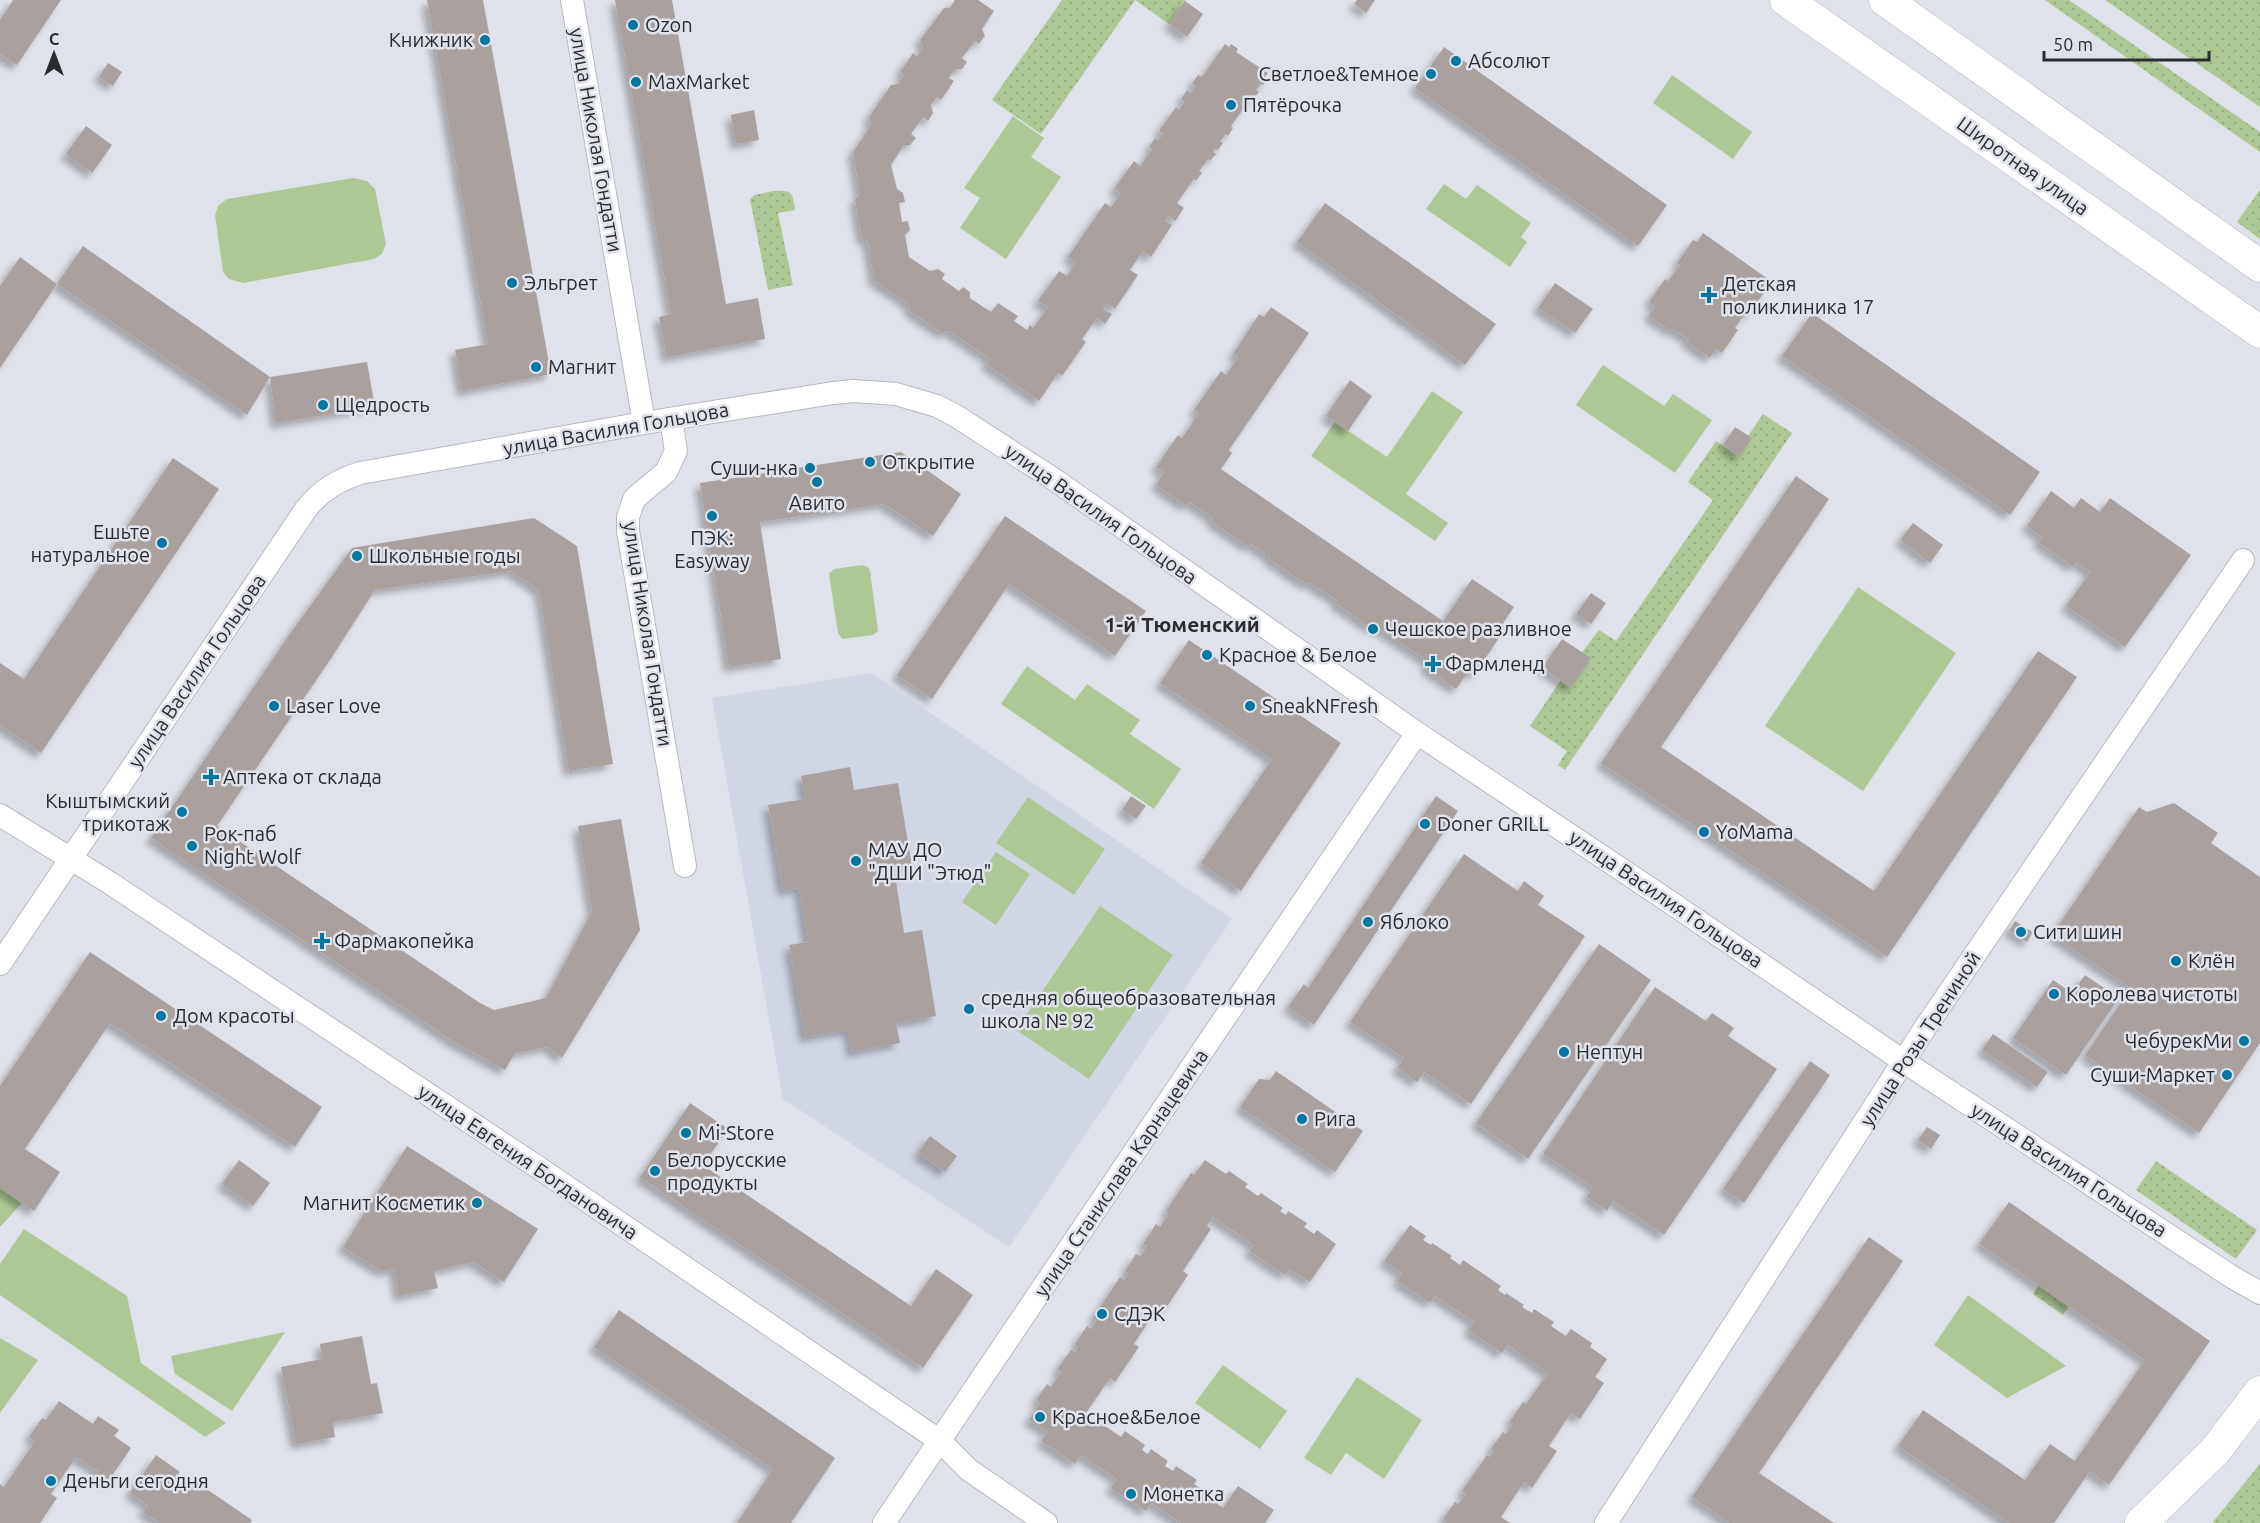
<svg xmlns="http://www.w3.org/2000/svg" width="2260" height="1523" font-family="Ubuntu,sans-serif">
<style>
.built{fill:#d0d6e4}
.grass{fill:url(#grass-dots)}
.park{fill:#adc895}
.building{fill:#aaa19f;filter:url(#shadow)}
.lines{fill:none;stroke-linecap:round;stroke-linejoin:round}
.street-casing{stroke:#b6b9c0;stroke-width:24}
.secondary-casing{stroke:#b6b9c0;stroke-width:33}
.street{stroke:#fff;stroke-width:22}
.secondary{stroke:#fff;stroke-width:32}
.poi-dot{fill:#0377a0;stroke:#dfe2ea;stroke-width:2}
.labels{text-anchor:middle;stroke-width:5;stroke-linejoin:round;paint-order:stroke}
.poi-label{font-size:20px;fill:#2b2c2f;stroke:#dfe2ea;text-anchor:start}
.street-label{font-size:20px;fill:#2b2c2f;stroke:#dfe2ea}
.neighbourhood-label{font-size:21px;font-weight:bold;fill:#2b2c2f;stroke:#dfe2ea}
</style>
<defs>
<pattern id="grass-dots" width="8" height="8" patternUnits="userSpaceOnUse" patternTransform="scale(1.5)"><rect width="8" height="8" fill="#adc895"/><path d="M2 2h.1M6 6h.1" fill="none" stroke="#95ac81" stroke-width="1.8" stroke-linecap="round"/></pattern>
<filter id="shadow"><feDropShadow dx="-5.5" dy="5.5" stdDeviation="3" flood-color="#0004"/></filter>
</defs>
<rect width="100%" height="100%" fill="#dfe2ea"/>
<path class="built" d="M872 673 1232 919 1009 1247 783 1099 712 698Z"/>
<path class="grass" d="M1062 0H1186L1169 24 1135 0 1041 134 992 100Z
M2045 0H2069L2260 132V152Z
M2105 0H2260V107Z
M2260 190V239L2237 222Z
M773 191C791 190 793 191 795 210L778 213 793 285 768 290 750 199 755 195Z
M1763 414 1792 433 1565 770 1558 765 1567 751 1530 726 1560 681 1599 630 1616 641 1713 500 1688 482 1716 441 1739 456 1748 436Z
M2156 1161 2257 1230 2236 1259 2136 1190Z
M2039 1285 2069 1306 2063 1315 2033 1294Z
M2260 1464V1523H2212Z"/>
<path class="park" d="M1672 75 1752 132 1733 159 1653 103Z
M1013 116 1044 138 1031 157 1061 177 1006 259 960 228 980 198 964 188Z
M353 178 367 181 375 189 386 244 382 254 374 259 243 283 229 279 223 272 215 215 218 206 227 199Z
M1444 184 1466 199 1477 185 1531 223 1521 237 1527 242 1510 267 1426 209Z
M1603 365 1664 406 1673 394 1712 420 1675 473 1576 405Z
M1432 391 1463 412 1406 494 1448 523 1435 541 1311 456 1335 422 1387 457Z
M862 565 868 567 870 571 878 631 873 635 842 639 838 633 829 574 834 569Z
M1858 587 1956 653 1863 791 1765 726Z
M1027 666 1075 700 1087 684 1140 720 1130 734 1181 769 1154 809 1001 704Z
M1028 797 1105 849 1074 895 996 843Z
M996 852 1030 874 996 925 962 902Z
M1100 906 1173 955 1089 1079 1016 1030Z
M0 1188 22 1203 0 1227Z
M24 1229 127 1296 141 1363 226 1423 205 1437 0 1295V1264Z
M1968 1295 2066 1366 2007 1398 1934 1345Z
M285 1332 232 1411 175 1374 171 1356Z
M0 1338 38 1360 0 1413Z
M1223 1365 1287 1411 1260 1449 1195 1403Z
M1357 1377 1422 1420 1384 1479 1346 1453 1331 1475 1304 1458Z"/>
<path class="building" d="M13 0H61L17 65 0 54V20Z
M427 0H483L551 374 462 391 455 350 488 344Z
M615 0H672L726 304 758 298 765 339 667 357 659 317 671 314Z
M955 0H978L994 11 982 29 985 36 979 44 975 41 962 58 967 62 962 69H955L949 78 954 81 941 100 937 97 931 105 933 113 928 121 923 117 911 134 916 138 910 145H904L891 165 897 189 903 193 905 202 899 203 902 222 908 221 910 230 905 235 909 257 930 271 938 269 945 274 942 279 959 291 963 287 970 292V298L991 312 998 303 1018 316 1014 321 1027 330 1030 325 1033 328 1048 307 1038 301 1059 271 1067 276 1076 262 1068 257 1105 203 1111 207 1121 193 1114 189 1134 161 1140 166 1152 149 1149 147 1155 138 1158 140 1163 134 1159 131 1176 107 1179 110 1185 101 1181 99 1187 90 1191 93 1196 86 1192 83 1198 75 1202 77 1225 44 1229 47 1231 44 1238 49 1236 52 1268 73 1265 77 1268 78 1263 85 1261 84 1256 90 1259 92 1253 99 1251 98 1231 126 1233 128 1228 136 1226 134 1220 141 1223 143 1218 150 1215 149 1213 152 1216 154 1210 161 1208 159 1199 171 1202 173 1196 181 1194 179 1177 203 1184 208 1175 221 1168 216 1165 221 1172 225 1151 257 1143 251 1130 270 1138 275 1115 309 1107 303 1103 309 1112 314 1105 324 1097 318 1082 339 1086 342 1062 376 1058 373 1039 401 986 364 990 359 949 331 942 333 910 311 909 304 874 280 868 242 862 238 855 200 860 194 853 152 871 125 869 117 891 85 898 84 904 75 900 72 913 53 917 56 923 48 920 40 944 8H950Z
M1357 0H1375L1366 13 1354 4Z
M1185 1 1203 14 1187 37 1169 24Z
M1444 47 1667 205 1638 246 1415 88Z
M108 63 122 72 113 86 99 77Z
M754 110 759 140 736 144 731 115Z
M86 126 112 145 92 173 66 154Z
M1325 203 1496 324 1465 365 1297 242Z
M1703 233 1768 279 1762 288 1766 290 1749 314 1746 312 1735 328 1738 330 1722 353 1716 349 1710 358 1687 342 1689 339 1673 329 1671 331 1649 316 1655 306 1649 302 1665 279 1668 281 1680 265 1677 263 1693 240 1697 242Z
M83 246 270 377 247 415 57 284 0 368V286L20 257 57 284Z
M1555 283 1593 309 1575 333 1538 308Z
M1271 307 1309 333 1229 450 1232 453 1221 469 1443 621 1472 579 1514 607 1495 635 1499 638 1474 675 1469 671 1456 689 1425 668 1429 662 1375 626 1373 629 1335 603 1337 600 1308 582 1307 585 1269 559 1270 557 1251 544 1249 547 1211 521 1213 518 1189 502 1186 506 1156 485 1164 472 1156 467 1178 435 1182 438 1199 413 1194 410 1221 371 1226 375 1238 357 1233 354 1259 314 1264 317Z
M1812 313 2040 472 2010 515 1782 356Z
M367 362 375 407 276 423 270 377Z
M1350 380 1372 396 1348 431 1326 416Z
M1735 427 1752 438 1739 457 1723 445Z
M901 452 961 494 933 536 884 504 760 522 781 659 729 667 700 483Z
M173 458 219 489 41 753 0 725V663L24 679Z
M1796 476 1829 499 1661 747 1874 891 2038 651 2077 677 1887 957 1601 763Z
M2051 491 2074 508 2081 498 2100 512 2110 498 2191 555 2125 647 2066 606 2090 572 2076 562 2073 567 2038 542 2042 537 2027 526Z
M1005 516 1146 611 1115 656 1009 584 932 699 897 675Z
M534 518 577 546 613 764 569 771 539 590 511 571 375 590 330 660 217 826 480 1003 494 1010 546 998 592 911 578 826 621 819 640 930 562 1058 548 1047 515 1053 505 1070 454 1042 151 838 287 638 352 548Z
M1913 523 1943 545 1930 563 1900 540Z
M1591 593 1606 603 1591 624 1576 614Z
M1562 639 1591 658 1571 688 1542 668Z
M1189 640 1341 743 1241 891 1201 863 1272 759 1160 683Z
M850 767 854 790 898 783 913 872 895 875 904 933 922 930 936 1016 896 1023 900 1043 852 1052 848 1030 805 1037 789 945 808 942 799 888 783 891 768 805 805 799 801 776Z
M1131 796 1146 806 1136 819 1122 810Z
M1436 796 1458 811 1314 1025 1288 1007 1304 984 1308 988Z
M2174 803 2218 833 2211 843 2260 877V1043L2199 1133 2085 1055 2131 988 2052 935 2139 807 2147 812Z
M1464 854 1518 891 1524 881 1544 896 1538 905 1585 936 1471 1104 1424 1072 1417 1082 1397 1068 1404 1058 1350 1022Z
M2015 921 2033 932 2027 942 2009 931Z
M1599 944 1651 980 1528 1159 1476 1123Z
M90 952 322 1107 295 1147 110 1023 25 1149 60 1172 34 1211 0 1188V1086Z
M2085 975 2119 998 2066 1075 2013 1038 2053 980 2072 993Z
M1655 987 1706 1021 1712 1013 1734 1028 1728 1036 1777 1069 1664 1235 1613 1201 1607 1211 1587 1197 1593 1187 1543 1154Z
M1993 1034 2048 1072 2037 1087 1982 1050Z
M1810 1061 1830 1075 1744 1203 1723 1189Z
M1276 1071 1363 1131 1335 1172 1240 1107 1259 1079 1270 1080Z
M690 1103 728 1129 703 1165 911 1306 936 1269 973 1295 923 1368 640 1177Z
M1927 1127 1940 1135 1931 1149 1918 1140Z
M930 1136 957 1156 945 1172 918 1153Z
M407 1146 538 1229 504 1282 474 1262 434 1271 438 1288 399 1296 394 1269 381 1271 343 1247Z
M239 1160 270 1183 253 1206 222 1184Z
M1205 1160 1226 1174 1229 1171 1248 1184 1245 1187 1258 1196 1261 1193 1283 1208 1280 1211 1286 1215 1288 1211 1307 1223 1304 1227 1314 1234 1317 1230 1336 1244 1310 1282 1289 1269 1285 1275 1249 1251 1254 1245 1213 1217 1207 1226 1211 1229 1183 1271 1188 1275 1164 1311 1158 1307 1134 1344 1139 1347 1115 1382 1110 1378 1084 1416 1093 1422 1095 1419 1121 1437 1125 1431 1145 1445 1142 1450 1148 1454 1151 1449 1168 1461 1165 1466 1173 1471 1176 1466 1197 1480 1194 1484 1216 1499 1215 1502 1223 1508 1238 1486 1274 1510 1265 1523H1181L1151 1503 1146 1511 1111 1488 1117 1479 1081 1455 1075 1464 1041 1441 1048 1432 1029 1420 1040 1403 1036 1400 1047 1384 1051 1387 1061 1372 1057 1369 1071 1350 1075 1352 1078 1347 1075 1344 1087 1326 1091 1329 1097 1320 1093 1318 1120 1277 1124 1280 1128 1273 1125 1271 1136 1254 1140 1256 1147 1246 1143 1244 1156 1224 1160 1227 1169 1213 1166 1211 1191 1173 1194 1175Z
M2009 1202 2210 1341 2109 1485 2090 1471 2054 1523H2009L1898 1446 1923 1410 2025 1480 2050 1444 2075 1461 2145 1360 1979 1244Z
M1410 1225 1426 1236 1423 1240 1431 1245 1432 1243 1452 1256 1450 1258 1460 1265 1463 1260 1501 1286 1498 1290 1505 1295 1506 1293 1524 1305 1522 1307 1532 1313 1534 1309 1554 1322 1551 1326 1566 1336 1571 1329 1592 1343 1590 1347 1607 1359 1595 1377 1604 1383 1580 1419 1571 1413 1549 1446 1557 1451 1532 1488 1524 1482 1501 1517 1510 1523H1446L1447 1521 1443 1519 1455 1502 1458 1504 1466 1494 1462 1491 1487 1455 1490 1457 1494 1451 1491 1449 1503 1432 1506 1434 1513 1424 1510 1421 1523 1402 1526 1404 1548 1373 1508 1345 1502 1353 1468 1330 1474 1322 1435 1296 1430 1303 1397 1281 1402 1273 1384 1261Z
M1869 1237 1903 1261 1759 1473 1834 1523H1730L1692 1497Z
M619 1310 835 1458 791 1523H737L773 1469 594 1347Z
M362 1336 371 1384 377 1383 383 1413 333 1422 335 1437 296 1444 281 1367 322 1359 320 1344Z
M59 1401 93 1424 98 1416 119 1430 114 1436 131 1448 107 1483 95 1474 98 1471 76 1457 51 1494 57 1498 40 1523H0V1484L4 1487 35 1441 29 1437 42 1418 46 1420Z
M156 1455 180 1472 178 1474 203 1491 205 1488 252 1520 250 1523H160L143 1512 148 1505 130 1493Z"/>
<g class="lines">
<g class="street-casing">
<path id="street" d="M572 0 644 423
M671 419 676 451 666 472 634 499 628 517V531L685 866
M0 815 110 883 536 1166 940 1441 969 1470 1046 1523
M0 964 306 509C321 490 337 481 360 473L644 423 833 393 854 391 896 394 937 406 956 416 1052 478 1417 733 1664 898 1903 1061 2232 1277 2260 1293
M884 1523 1417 733
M1606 1523 1923 1031 2243 560"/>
</g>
<g class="secondary-casing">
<path id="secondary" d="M1786 0 2260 332
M1885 0 2260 266
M2141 1523 2215 1451 2260 1392"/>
</g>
<use href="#street" class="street"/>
<use href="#secondary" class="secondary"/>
</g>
<g class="poi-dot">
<circle cx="633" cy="25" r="6"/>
<circle cx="485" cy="40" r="6"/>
<circle cx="1456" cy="61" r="6"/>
<circle cx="1431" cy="74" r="6"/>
<circle cx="636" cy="82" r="6"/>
<circle cx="1231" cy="105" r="6"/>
<circle cx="512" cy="283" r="6"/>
<path d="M1706 286h6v6h6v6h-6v6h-6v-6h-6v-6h6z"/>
<circle cx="536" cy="367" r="6"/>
<circle cx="323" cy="405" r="6"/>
<circle cx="870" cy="462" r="6"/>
<circle cx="810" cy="468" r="6"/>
<circle cx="817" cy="482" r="6"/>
<circle cx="712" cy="516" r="6"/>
<circle cx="162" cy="543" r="6"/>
<circle cx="357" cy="556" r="6"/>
<circle cx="1373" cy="629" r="6"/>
<circle cx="1207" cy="655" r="6"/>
<path d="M1430 655h6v6h6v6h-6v6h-6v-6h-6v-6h6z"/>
<circle cx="274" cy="706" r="6"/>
<circle cx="1250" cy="706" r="6"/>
<path d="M208 768h6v6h6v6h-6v6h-6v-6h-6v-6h6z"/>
<circle cx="182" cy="812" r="6"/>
<circle cx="1425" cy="824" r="6"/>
<circle cx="1704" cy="832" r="6"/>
<circle cx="192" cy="846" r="6"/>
<circle cx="856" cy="861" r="6"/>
<circle cx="1368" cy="922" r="6"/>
<circle cx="2021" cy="932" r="6"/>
<path d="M319 932h6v6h6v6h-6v6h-6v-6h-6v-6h6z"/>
<circle cx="2176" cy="961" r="6"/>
<circle cx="2054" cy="994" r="6"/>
<circle cx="969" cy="1009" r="6"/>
<circle cx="161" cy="1016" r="6"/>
<circle cx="2244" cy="1041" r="6"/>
<circle cx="1564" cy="1052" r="6"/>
<circle cx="2227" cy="1075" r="6"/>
<circle cx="1302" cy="1119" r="6"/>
<circle cx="686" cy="1133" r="6"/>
<circle cx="655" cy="1171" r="6"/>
<circle cx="477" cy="1203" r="6"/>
<circle cx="1102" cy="1314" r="6"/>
<circle cx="1040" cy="1417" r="6"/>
<circle cx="51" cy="1481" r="6"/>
<circle cx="1131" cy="1494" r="6"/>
</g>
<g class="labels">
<g class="poi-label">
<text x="645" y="32">Ozon</text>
<text x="473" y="47" text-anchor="end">Книжник</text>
<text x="1468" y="68">Абсолют</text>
<text x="1419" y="81" text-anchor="end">Светлое&amp;Темное</text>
<text x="648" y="89">MaxMarket</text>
<text x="1243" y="112">Пятёрочка</text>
<text x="524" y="290">Эльгрет</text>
<text x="1722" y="291">Детская<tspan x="1722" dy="23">поликлиника 17</tspan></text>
<text x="548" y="374">Магнит</text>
<text x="335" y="412">Щедрость</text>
<text x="882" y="469">Открытие</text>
<text x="798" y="475" text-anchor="end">Суши-нка</text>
<text x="817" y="510" text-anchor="middle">Авито</text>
<text x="150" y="539" text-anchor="end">Ешьте<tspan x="150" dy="23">натуральное</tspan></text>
<text x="712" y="545" text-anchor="middle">ПЭК:<tspan x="712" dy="23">Easyway</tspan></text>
<text x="369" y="563">Школьные годы</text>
<text x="1385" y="636">Чешское разливное</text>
<text x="1219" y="662">Красное &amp; Белое</text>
<text x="1445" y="671">Фармленд</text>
<text x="286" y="713">Laser Love</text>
<text x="1262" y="713">SneakNFresh</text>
<text x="223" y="784">Аптека от склада</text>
<text x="170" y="808" text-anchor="end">Кыштымский<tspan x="170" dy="23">трикотаж</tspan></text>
<text x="1437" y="831">Doner GRILL</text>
<text x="1716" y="839">YoMama</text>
<text x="204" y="841">Рок-паб<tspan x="204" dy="23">Night Wolf</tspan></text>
<text x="868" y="857">МАУ ДО<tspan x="868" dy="23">"ДШИ "Этюд"</tspan></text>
<text x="1380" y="929">Яблоко</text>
<text x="2033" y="939">Сити шин</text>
<text x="334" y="948">Фармакопейка</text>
<text x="2188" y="968">Клён</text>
<text x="2066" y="1001">Королева чистоты</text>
<text x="981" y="1005">средняя общеобразовательная<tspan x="981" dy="23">школа № 92</tspan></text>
<text x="173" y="1023">Дом красоты</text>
<text x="2232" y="1048" text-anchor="end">ЧебурекМи</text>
<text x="1576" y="1059">Нептун</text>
<text x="2215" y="1082" text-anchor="end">Суши-Маркет</text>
<text x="1314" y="1126">Рига</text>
<text x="698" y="1140">Mi-Store</text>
<text x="667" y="1167">Белорусские<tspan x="667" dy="23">продукты</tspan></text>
<text x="465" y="1210" text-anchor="end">Магнит Косметик</text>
<text x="1114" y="1321">СДЭК</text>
<text x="1052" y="1424">Красное&amp;Белое</text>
<text x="63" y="1488">Деньги сегодня</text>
<text x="1143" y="1501">Монетка</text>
</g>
<g class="street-label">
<text transform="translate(596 140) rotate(80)" y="7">улица Николая Гондатти</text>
<text transform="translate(2023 166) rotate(35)" y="7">Широтная улица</text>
<text transform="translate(616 429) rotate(-10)" y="7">улица Василия Гольцова</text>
<text transform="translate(1101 514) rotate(35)" y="7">улица Василия Гольцова</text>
<text transform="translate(648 634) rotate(81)" y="7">улица Николая Гондатти</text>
<text transform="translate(197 671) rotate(-56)" y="7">улица Василия Гольцова</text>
<text transform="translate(1666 899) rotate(34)" y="7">улица Василия Гольцова</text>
<text transform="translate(1920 1039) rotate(-57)" y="7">улица Розы Трениной</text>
<text transform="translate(528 1162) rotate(34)" y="7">улица Евгения Богдановича</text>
<text transform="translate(2069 1170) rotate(33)" y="7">улица Василия Гольцова</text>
<text transform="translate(1121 1173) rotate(-56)" y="7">улица Станислава Карнацевича</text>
</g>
<g class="neighbourhood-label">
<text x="1182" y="632">1-й Тюменский</text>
</g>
</g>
<g transform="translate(54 54)" stroke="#dfe2ea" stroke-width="4.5" paint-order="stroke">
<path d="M0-4.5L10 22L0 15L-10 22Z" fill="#2b2c2f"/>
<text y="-9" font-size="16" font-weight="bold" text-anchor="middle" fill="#2b2c2f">С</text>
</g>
<path d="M2044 51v9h165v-9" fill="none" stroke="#2b2c2f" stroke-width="3"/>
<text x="2053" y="51" font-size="18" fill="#2b2c2f" stroke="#dfe2ea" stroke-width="4.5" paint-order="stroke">50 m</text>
</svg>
